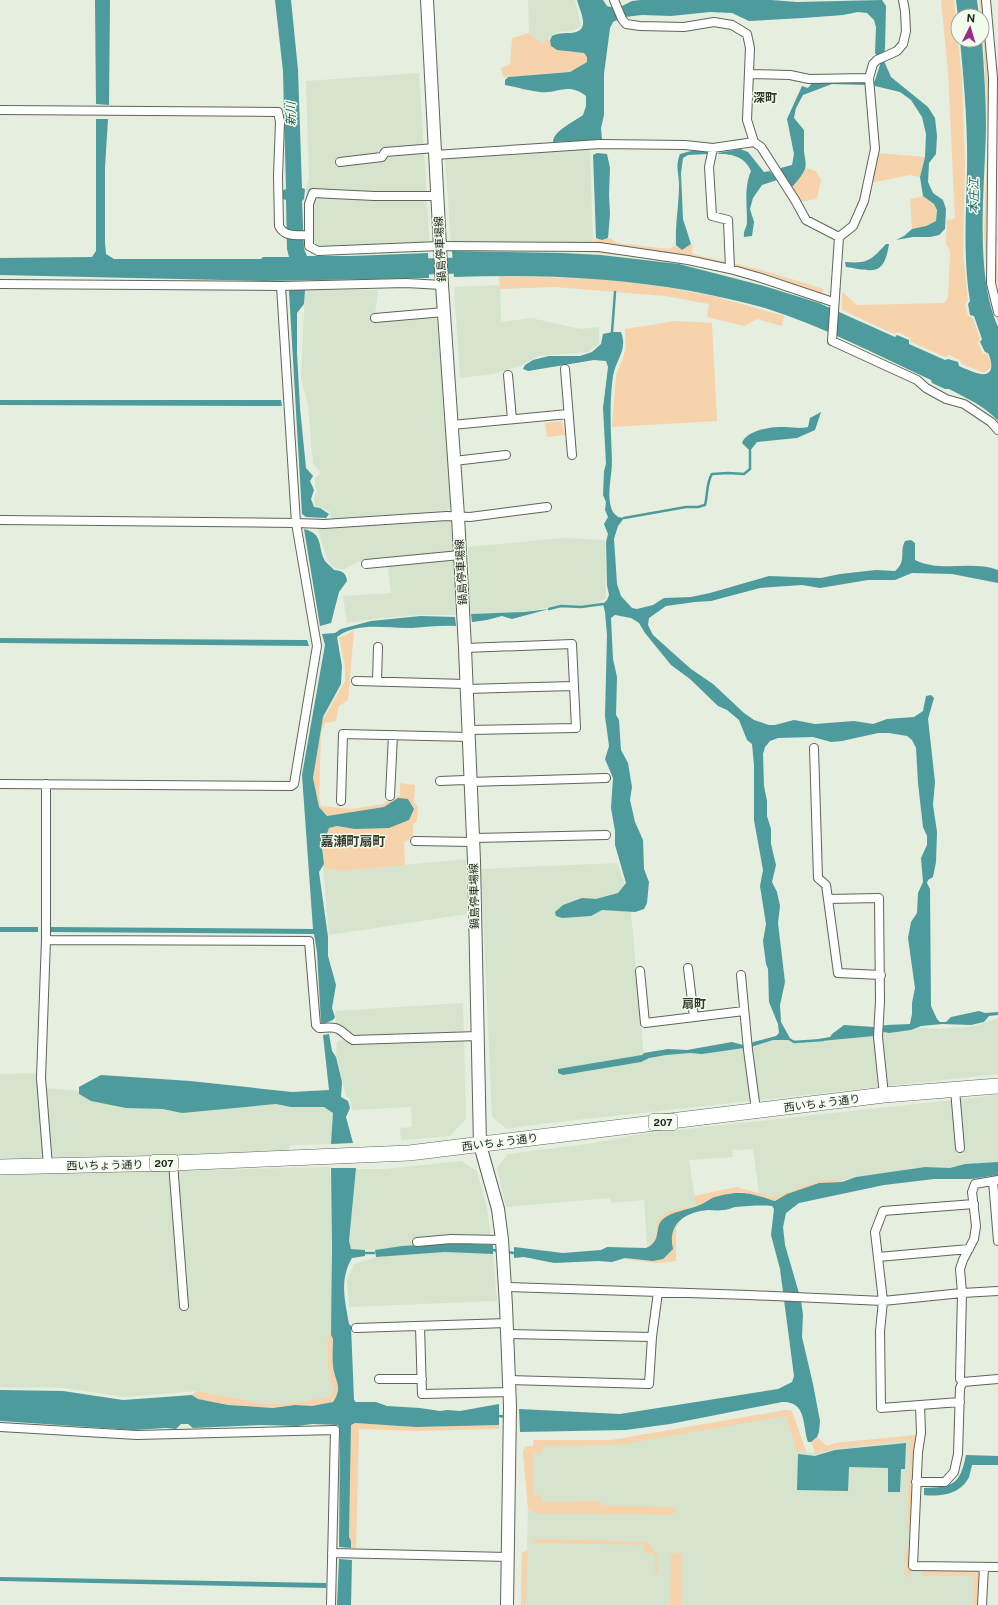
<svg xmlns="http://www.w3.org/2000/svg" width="998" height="1605" font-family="'Public Sans','Noto Sans JP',sans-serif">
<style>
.built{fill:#d6e4ce}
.green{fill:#f7d3ac}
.water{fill:#4d9b9c}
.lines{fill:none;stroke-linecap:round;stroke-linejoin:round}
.stream{stroke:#4d9b9c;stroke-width:2.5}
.river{stroke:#4d9b9c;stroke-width:16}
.street-casing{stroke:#5e6659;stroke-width:10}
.secondary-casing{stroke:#5e6659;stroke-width:14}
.highway-casing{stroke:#5e6659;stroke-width:16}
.street{stroke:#fff;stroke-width:8}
.secondary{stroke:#fff;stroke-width:12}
.highway{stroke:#fff;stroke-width:15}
.labels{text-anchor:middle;stroke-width:3;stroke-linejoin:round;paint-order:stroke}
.shield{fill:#f2fcec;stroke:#62685f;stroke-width:1}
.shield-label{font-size:10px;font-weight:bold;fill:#242822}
.street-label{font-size:11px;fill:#242822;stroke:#f2fcec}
.neighbourhood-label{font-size:12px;font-weight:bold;fill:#343b2f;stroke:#f2fcec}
.water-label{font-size:12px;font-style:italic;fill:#195b5c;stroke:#f2fcec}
.quarter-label{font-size:13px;font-weight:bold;fill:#343b2f;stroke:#f2fcec}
</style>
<rect width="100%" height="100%" fill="#e5eedf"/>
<path class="built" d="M528 0H575L581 26 572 31 557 32 542 44 529 33Z
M419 73 430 250 311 254 307 246 306 190 309 179 306 81Z
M590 149 593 243 451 244 445 156Z
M500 285 501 322 531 318 581 329 599 327V344L588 352 538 356 520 366 494 374 460 378 454 287Z
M305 290H378L374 321 437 316 451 507 446 511 332 519 329 511 315 506 314 499 317 490 315 486V478L321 473 313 464 308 405 301 378Z
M445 519 451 520 456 615H418L374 619 347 623 343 596 391 593 387 560 358 562 344 569 335 568 328 561 317 527Z
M562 538 605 540 606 598 597 603 581 606 561 605 524 612 471 614 468 578 470 573 468 547Z
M466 859 467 914 329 935 323 868 341 871Z
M617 863 624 882 631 913 644 1057 754 1045 772 1039 817 1041 909 1027 939 1029 975 1026 998 1018V1074L540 1124 507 1129 492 1117 481 869Z
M463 1003 466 1119 450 1136 401 1140 400 1128 412 1127 411 1107 352 1110 350 1100 346 1096 336 1054 337 1042 349 1037 336 1024 335 1011Z
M38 1073 45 1088 72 1090 105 1099 278 1100 336 1107 331 1144 290 1145 289 1152 0 1159V1074Z
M998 1095V1162L965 1164 950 1168 925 1167 843 1180H820L773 1197 759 1193 753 1149 732 1150 733 1157 689 1160 696 1205 667 1212 657 1221 656 1236 647 1245 644 1200 612 1203 610 1198 506 1207 497 1168 508 1154 587 1144 640 1134Z
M461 1161 477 1171 487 1208 491 1237 451 1236 418 1238V1245L375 1250 350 1249 349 1241 355 1169H386Z
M330 1167 332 1296 331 1335H327L328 1367 333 1392 329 1398 313 1399 303 1402 267 1404 196 1391 125 1397 65 1388 0 1387V1175Z
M445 1252 493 1254 497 1301 349 1307 347 1281 354 1264 376 1257Z
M786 1410 792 1411 806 1452 815 1453 836 1443 916 1435 911 1569 980 1573 978 1605H521L522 1553 527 1550 528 1508 523 1452 525 1447 533 1446 534 1440H612Z"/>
<path class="green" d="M941 0H954L962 80 965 167 963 253 968 301 965 305 968 316 973 318 980 339 978 343 983 354H987L990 360 991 367 986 372H981L962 364 960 360 949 355 945 357 911 342 910 338 898 332 894 334 842 310V292L857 305 944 303 948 298 950 251 946 244 947 220 955 219 948 72Z
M979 0H990C998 79 996 157 993 236H998L996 247 998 282 995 283 998 295V323L987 285 984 232 988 130 982 16Z
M529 33 542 44 547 39 550 40 551 46 564 51 584 53 587 57V62L570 72 503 77 501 68 510 64 512 38Z
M877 153 925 157 920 177 909 175 871 183Z
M806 168 816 171 821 180 817 199 799 202 792 187C795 184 795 182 798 178 802 173 803 175 806 168Z
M923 196C935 205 938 205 936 221L926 226 912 229 910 199Z
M596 238 602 240 610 238 617 243 669 249 676 245 682 250 687 246 693 244 692 254 762 270 824 289 820 302 766 284 712 269 670 261 566 250 451 244 593 243Z
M499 276 605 279 665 287 713 296 784 316 782 326 757 319 744 326 707 317 709 304 665 296 554 287 500 289Z
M676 321 712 323 717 421 612 427 616 376 626 349 625 329Z
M562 421 565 435 547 437 545 423Z
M354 631 348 700 339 706 336 721 325 723 321 733 319 798 321 806 351 809 383 804 400 795V783L415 785 414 802 418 807 417 821 413 825V837L404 842 405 865 341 871 323 868 322 848 329 828 337 826 355 829 398 798 384 807 327 816 319 807 313 778 323 717 325 716 345 681V666L339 638Z
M820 1180H843L842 1182 819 1183 787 1194 775 1201 741 1192 710 1201 674 1214 660 1224C658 1234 656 1243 646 1248L656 1236 657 1221 667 1212 696 1205 694 1196 736 1187 773 1197Z
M681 1220 676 1228V1261L658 1263 623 1259 625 1258 653 1261 671 1240 673 1229Z
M327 1335H331L333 1339C333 1348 332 1357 333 1365 334 1381 344 1386 333 1402L312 1406 295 1405 273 1408 228 1405 198 1399 192 1395 196 1391 267 1404 303 1402 313 1399 329 1398 333 1392 328 1367Z
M786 1410 792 1411 806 1451 797 1452 786 1416 617 1445 543 1446 542 1453H534L533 1495H541V1502L600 1501 603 1505 675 1507V1513L671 1515 533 1513 528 1508 523 1452 525 1447 533 1446 534 1440H612Z
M355 1423 416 1427 499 1425V1429L416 1431 359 1429 356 1549 351 1548V1541L349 1538 350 1425Z
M916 1435 912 1531 907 1528 910 1440 837 1448 815 1453 811 1442 817 1437 827 1446 836 1443Z
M535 1539 647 1542 658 1556V1573H655V1556L652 1553H644V1545L533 1543Z
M911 1544 910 1577H905L906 1549Z
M527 1550 526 1605H521L522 1553Z
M673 1553H680L682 1555 681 1605H670L671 1555Z
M923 1570H977L980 1573 978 1605H973L974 1576H922Z"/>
<path class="water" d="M95 0H110L109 105 96 104Z
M275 0H291L298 70 302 188 305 189 304 199 302 201 304 249 307 256H351L428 253 429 278 264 281 0 275V258L92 257 96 251V119H108L105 167V243L106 254 114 259H261L263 257H289L287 249 286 200 283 199 282 191 286 189 283 71Z
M577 0H603L607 6 614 8 619 19 613 22 610 28 604 74V115L601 128 602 140 553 142C553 131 575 121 583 115L586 106V96C567 82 559 94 540 92 528 91 517 87 505 85V80L508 77 570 72 587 62V57L584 53 557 50 551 46 550 40 552 36C558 33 564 33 571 33 592 31 580 12 577 0Z
M641 0H771L797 2 882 0 886 6 885 48 884 54 877 56 875 53 876 27 874 20 867 13 858 12 843 15 803 18 749 21 732 13 710 12 671 16 642 15 625 17 620 7 632 1Z
M956 0H977L979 16H958V17Z
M960 40H982C984 69 986 99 986 128 985 186 974 274 998 327V421C985 406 966 398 949 389H945L932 383 931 380C877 355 822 326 765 308 741 301 716 296 691 291 613 277 534 274 454 277L452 251 563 253 601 255 679 264 764 286 819 303 895 337 897 335 909 340V344L945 360 948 359 958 362 959 366C966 369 974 373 981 374 995 376 992 361 988 353L985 352 980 342 982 339 974 316 970 315 968 304 970 301C963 258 966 215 967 171 968 127 964 83 960 40Z
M884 61 891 77 928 107 935 118 937 136 936 154 929 163 928 182 933 193 943 200 946 209 945 229 939 235 930 237H913L896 240 904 236 912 229 926 226 936 221 937 210 934 204 923 196 920 177 925 157 926 134 922 117 911 100 900 92 875 86 874 83 881 62Z
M831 80H865L867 85 832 84 803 95 796 108 794 118 804 130C804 136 804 143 804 150 804 156 807 163 805 169 804 173 795 184 792 187H790L777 169 792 165 794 154 787 119 802 86 808 88 812 83Z
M740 149 748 152 764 172 770 171 777 180 762 185 753 198 750 209 754 222 752 236 744 237C743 231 747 227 747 222 747 204 744 187 751 171 745 157 733 154 719 154L718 153Z
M691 151H708V154L688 155 683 158 681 173 683 219 691 244 682 250 676 245C675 224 679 205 679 185 679 172 675 167 680 154Z
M597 153 607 154 610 168 609 195 610 214 608 238 602 240 596 238 593 155Z
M886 244H889C884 277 873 271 846 267L845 262C868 264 871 260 886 244Z
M296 289 305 290 304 304 297 313V353L300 408 306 468 313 476 310 481 314 490 311 499 314 507 320 508 329 514 326 518 306 517 302 514 289 291Z
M612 332H621C628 350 616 359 613 376 609 404 611 433 612 461 612 477 606 495 612 510 613 513 616 515 618 517L624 518 618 526 614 539 617 584 621 596 632 608 637 609 653 605 664 598 691 597 710 593 769 576 821 578 840 574 876 570 895 571C907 561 899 553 905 541L911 540 915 543V560C941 573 971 560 998 570V583L952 574 912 573 895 580H868L820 588 802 585 760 588 711 601 695 602 666 606 649 618 648 625 653 635 673 653 691 669 713 684 744 713 754 720 769 725H775L794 720 815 724 854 721 873 724 887 719 914 717 923 711 926 696 931 695 934 698 928 719 935 782 933 805 937 832 936 862 933 877 928 880 927 883 930 889 931 1006 937 1019 940 1022H946L951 1017 979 1011 985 1013 998 1012V1015L989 1016 984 1022 971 1025 942 1024 921 1026 911 1030 889 1033 884 1032 874 1036 821 1041 819 1039 830 1037 832 1034 844 1025 874 1027 887 1025 910 1024 912 1014V1003L915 988 908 938 911 922 917 913 918 893 923 882 921 858 927 845V836L923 827 918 783 916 748 912 740 907 736 889 733H878L842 741 831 742 813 737 778 738 770 741 765 747 763 754 764 786 767 801V816L771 829V844L776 865 772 882 777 892 780 906 778 923 785 982 780 1005 781 1022 791 1040H773L751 1047 702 1054 690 1053 666 1055 649 1058 641 1062 563 1075 558 1073V1069L642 1055 644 1053 668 1049 687 1050 732 1042 743 1045H750L753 1042 776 1036 779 1033 778 1024 769 1002 768 969 766 964 763 941 766 924 760 886 763 870 754 820V765L752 744 747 740 739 720 727 710 718 706 690 679 671 665 645 633 639 623 631 618 615 615 611 618 613 659 617 677 616 715 619 720 621 750 628 763 632 787 630 800 635 822 643 840 644 869 649 882 647 903 644 909 635 912 602 910 591 916 562 918 556 916 555 912 563 905 582 898 596 899 618 893 626 883 615 845V831L611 808 613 778 605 759 609 746 605 716 607 635 605 612 603 604 607 600 609 595 607 585 606 542 608 534 604 524 608 517 605 510 606 502 603 495 604 471 606 464 603 408 608 367 606 361 594 360 528 371 523 369 525 365 533 360 549 356H580L592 352 601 344 603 334Z
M0 400H281L282 406 0 405Z
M821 412 815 430 797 438 757 442 750 451 742 443C746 431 771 426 783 427 794 427 796 429 808 427L810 418Z
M304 529C324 534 317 546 325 561 327 564 332 567 334 570 343 571 346 573 347 581L339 592 331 623 320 626Z
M549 609 512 619 502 616 487 620 472 622 471 614 524 612Z
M421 616 455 617 456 626C441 625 427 627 412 628 387 629 359 621 337 637L342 666 341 684 323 717 313 778 319 807 327 816 384 807 398 798 408 799 414 809 409 820 389 828 355 829 337 826 329 828 322 848 324 864 319 872 328 937V956L336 985 332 1008 335 1017 333 1020 323 1024 321 1022 317 952 314 934 50 932 51 927 313 929 302 775 325 645 322 634 335 633 341 629 371 621Z
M0 638 307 640 309 646 0 643Z
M0 927H38V932H0Z
M329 1034 332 1051 336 1057 342 1082 341 1097 348 1101 350 1108 346 1117 353 1143 331 1144 333 1113 324 1107H291L276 1104 182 1113 163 1109 126 1108 91 1101 79 1094V1087L101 1075 190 1081 292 1092 329 1090 323 1035Z
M998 1162V1175L971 1179H934L884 1185 799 1203 786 1213 783 1227 785 1245 801 1300 803 1315 802 1337 813 1384 820 1421 819 1432 817 1437 811 1442H808L807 1439C803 1422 805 1401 782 1402L670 1424 626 1430 520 1432 519 1409 620 1414 778 1389 792 1382 794 1376 780 1269 771 1235 774 1209 772 1206C760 1205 748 1206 735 1207 731 1208 727 1210 723 1210 718 1211 713 1210 708 1210 685 1212 667 1224 673 1249L663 1259 653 1261 625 1258 612 1262 598 1261 554 1263 524 1257 514 1258V1247L563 1253 601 1250 607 1247 646 1248C662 1241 654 1229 662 1220 671 1211 690 1210 702 1204 706 1202 711 1198 715 1197 722 1195 732 1193 739 1193 749 1192 765 1198 775 1201L787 1194 819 1183 842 1182 856 1177 925 1167 950 1168 965 1164Z
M331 1168H356L349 1241 351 1249 365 1250V1256L352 1258C339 1280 345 1300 349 1324L351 1326 354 1400 356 1402H376L387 1406 420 1408 440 1411 447 1410 460 1411 499 1404V1425L416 1427 355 1423 351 1425 349 1537 351 1541V1548L339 1547 340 1430 338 1425 312 1424 297 1426 262 1425 193 1428 188 1424H181L176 1429 166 1428 133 1430 0 1421V1390L63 1391 123 1400 192 1395 198 1399 228 1405 273 1408 295 1405 312 1406 333 1402C344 1386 334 1381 333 1365 332 1357 333 1348 333 1339L331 1335 332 1248Z
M450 1243 493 1245V1254L445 1252 376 1257 375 1250 402 1246Z
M906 1443 905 1469H901L900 1492H888V1468L849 1467 848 1491 797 1490 798 1454 815 1456 835 1450Z
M966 1455 998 1456V1465H972C971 1469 970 1473 969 1477 961 1494 941 1497 924 1495V1488C953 1487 960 1485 966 1455Z
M339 1559 352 1560 351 1605H337Z
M0 1577 326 1583V1588L0 1581Z"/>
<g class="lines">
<path class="stream" d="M612 332 615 292
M624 518 686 507H698L705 505C708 494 706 483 712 474L728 473 744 474 750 469V451
M549 609 561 606 581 607 603 604
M789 1039 794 1042 823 1040
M493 1250 499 1251
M506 1252 514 1253
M366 1253H374
M499 1416 507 1417"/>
<path class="river" d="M408 267 475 265"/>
<g class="street-casing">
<path id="street" d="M614 0 622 19 626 24 640 26 684 27 714 22 732 25 747 34 750 48 747 120 754 142
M986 0 993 78 991 283 998 312
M749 74 790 75 809 79 869 78
M0 110 278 112 280 122 278 176 279 226C285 238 298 235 309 235
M713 148 709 167 712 216 728 220 730 269
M435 155 600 144 685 145 713 148 754 142 761 147 795 200 806 220 839 237
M340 162 382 157 385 152 435 148
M438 196H374L313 193 309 204V246L318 251 440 246 599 247 688 260 730 269 758 277 833 302
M839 237 832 341 917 380 926 388 946 399 964 404 991 422 998 430
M839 237 853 226 864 201 875 149 869 78 873 64 877 60 897 51 903 44 906 31 905 11 903 0
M0 284 281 286 406 283 442 285
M375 318 444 312
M565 369 572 455
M508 375 512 419
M452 425 568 414
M454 461 506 455
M0 520 296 523 324 524 447 516 470 517 547 507
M366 564 460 555
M465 648 572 644 576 728 468 730
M356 681 466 684
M377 681 378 647
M467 689 574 686
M814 748 818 878 826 885 828 899 879 898 880 1001 878 1037 884 1095
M440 781 465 780 470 782 606 778
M0 784 291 786 294 784 317 646 296 523 281 286
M46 784V940L41 1078 48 1166
M390 796 393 735
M341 801 343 734 469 737
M473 838 606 835
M415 841 473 842
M828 899 838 973 881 975
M46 940 309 941 316 1025 319 1028C325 1028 333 1026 338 1029 344 1032 347 1037 353 1040L478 1036
M688 968 694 1017
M640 971 645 1023 744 1011
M741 975 748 1050 756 1110
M955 1090 960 1148
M173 1163 184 1306
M993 1181 998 1241
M974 1204 883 1211 875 1232 883 1301 880 1331 881 1408 920 1405 921 1433 918 1452 913 1566 998 1567
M417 1242 451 1239 502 1240
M878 1257 969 1249
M505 1287 749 1295 883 1301 962 1293 998 1291
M420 1326 422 1394 510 1392
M356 1328 507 1323
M507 1334 652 1337
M379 1379H422
M509 1380 649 1384 652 1337 658 1292
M963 1382 960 1379 962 1293 960 1269 963 1260 974 1239 976 1226 972 1192 975 1184 998 1180
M920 1405 960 1402
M0 1427 137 1435 335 1430 331 1605
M916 1482H945L954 1472 958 1454 960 1388 963 1382 998 1379
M332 1553 508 1557
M982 1605 984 1567"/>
</g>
<g class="secondary-casing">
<path id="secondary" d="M427 0 442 285 458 516 465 648 474 861 480 1145 498 1209 502 1240 506 1306 510 1406 507 1605"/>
</g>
<g class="highway-casing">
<path id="highway" d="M0 1167 173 1163 409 1153 884 1095 998 1086"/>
</g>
<use href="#street" class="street"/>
<use href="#secondary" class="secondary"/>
<use href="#highway" class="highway"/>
</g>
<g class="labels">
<g class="shield">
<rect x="649" y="1114" width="28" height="16" rx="3"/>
<rect x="150" y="1155" width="28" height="16" rx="3"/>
</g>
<g class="shield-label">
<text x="663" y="1126">207</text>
<text x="164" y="1167">207</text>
</g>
<g class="street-label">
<text transform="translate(440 249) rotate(-93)" y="4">鍋島停車場線</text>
<text transform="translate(461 572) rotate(-93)" y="4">鍋島停車場線</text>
<text transform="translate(474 896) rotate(-91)" y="4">鍋島停車場線</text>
<text transform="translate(822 1103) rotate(-7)" y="4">西いちょう通り</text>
<text transform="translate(500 1142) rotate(-7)" y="4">西いちょう通り</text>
<text transform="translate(105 1165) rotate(-1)" y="4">西いちょう通り</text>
</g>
<g class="neighbourhood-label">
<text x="765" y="102">深町</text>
<text x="694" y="1008">扇町</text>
</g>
<g class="water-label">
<text transform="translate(291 114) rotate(-90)" y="4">新川</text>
<text transform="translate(974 196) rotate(-89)" y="4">本庄江</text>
</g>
<g class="quarter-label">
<text x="353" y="846">嘉瀬町扇町</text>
</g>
</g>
<g transform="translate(970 28) rotate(5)"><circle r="19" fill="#f2fcec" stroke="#a0a79b"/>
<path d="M0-3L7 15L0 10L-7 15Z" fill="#9a2b89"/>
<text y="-6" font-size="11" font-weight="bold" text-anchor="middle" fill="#242822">N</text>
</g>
</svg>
